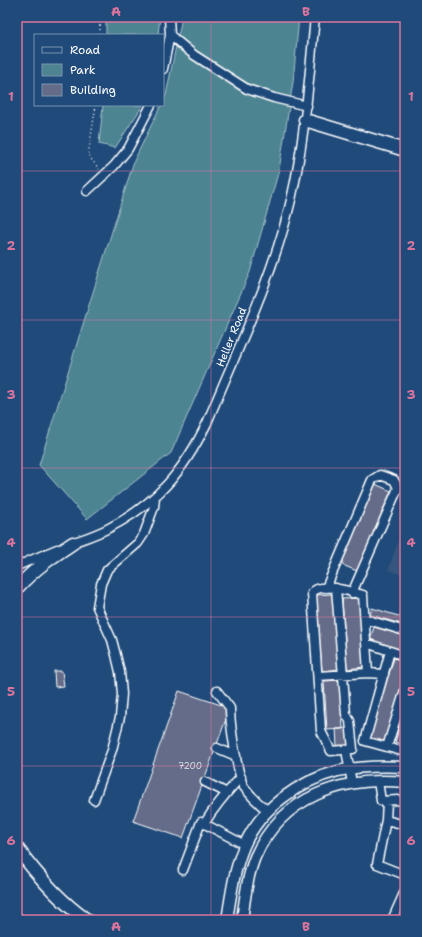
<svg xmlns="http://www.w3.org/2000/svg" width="422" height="937" font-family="'Shantell Sans',sans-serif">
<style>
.built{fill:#34547e}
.green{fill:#4e8492;stroke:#a6c2c8}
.building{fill:#656c89;stroke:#fff}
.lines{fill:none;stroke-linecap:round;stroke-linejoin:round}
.minor-casing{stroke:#fff;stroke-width:11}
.major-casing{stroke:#fff;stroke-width:13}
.highway-casing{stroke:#fff;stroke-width:15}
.path{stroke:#fff;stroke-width:1.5;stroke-dasharray:1 3;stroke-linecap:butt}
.minor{stroke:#1f4a7a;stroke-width:8}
.major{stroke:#1f4a7a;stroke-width:10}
.highway{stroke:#1f4a7a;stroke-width:12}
.grid{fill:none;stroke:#da749d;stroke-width:1;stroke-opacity:0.55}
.labels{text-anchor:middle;stroke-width:4;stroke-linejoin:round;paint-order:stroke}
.number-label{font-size:9px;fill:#d8dae2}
.street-label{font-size:11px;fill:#fff;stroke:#1f4a7a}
.neatline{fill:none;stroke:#da749d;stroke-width:1.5}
.grid-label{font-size:13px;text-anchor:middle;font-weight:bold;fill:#da749d}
</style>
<rect width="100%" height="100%" fill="#1f4a7a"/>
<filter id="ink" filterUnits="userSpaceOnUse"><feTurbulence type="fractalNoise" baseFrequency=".025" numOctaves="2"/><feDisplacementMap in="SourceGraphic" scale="8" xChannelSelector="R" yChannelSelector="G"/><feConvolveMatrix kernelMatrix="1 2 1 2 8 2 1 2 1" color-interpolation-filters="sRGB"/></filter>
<g filter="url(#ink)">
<path class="built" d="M405 521V576L388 570Z"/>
<path class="green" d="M114 17H160L158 35H106V21Z
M182 17H299L293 82 279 170 250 272 171 453 87 519 39 465 134 161 161 105H163V102L166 95Z
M103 105H143L115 148 99 144Z"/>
<path class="building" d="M375 484 391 491 357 571 340 564Z
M332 594 339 669 322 671 316 595Z
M359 598 364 667 347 669 342 599Z
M372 608 405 618V625L370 615Z
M374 627 405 636V651L370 640Z
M394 658 405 662V675L384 743 369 738Z
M54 671H62L64 686 55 687Z
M340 680 343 729 327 730 324 681Z
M179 691 230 708 183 838 133 821Z
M405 709V745L395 742Z
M347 728 348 745 337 746 336 729Z"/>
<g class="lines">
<g class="minor-casing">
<path id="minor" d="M170 35 194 55 247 89 274 98 307 106
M163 69 170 35 169 17
M87 191 114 166 128 149 151 105
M69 544C82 539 96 535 109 528 157 503 183 472 207 423 237 350 273 277 291 200 305 140 309 78 315 17
M17 566 57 549
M326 588 372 480 380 475 394 480 398 488 352 593
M336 588 346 714 350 721 353 749 331 751 321 731 312 593C320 581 351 592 363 595L368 673
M365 619 405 631
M366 643 405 656
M390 651 365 741 405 752
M318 676 368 673 384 674
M217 691 230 708C230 723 237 774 244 787 251 796 259 804 268 811
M387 747 405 690
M217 748 236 756
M346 750 352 783
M378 781 381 801 398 800 405 802
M205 782 227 793
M94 800 112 750 120 717 122 694 120 672 116 655 112 640 97 607 101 584 107 570 138 543 144 534 154 507 155 497
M387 801 386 820 405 825
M386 820 377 864 405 875
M204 824C215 806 227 792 241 777
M183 870 201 822 245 845
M392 920 405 891"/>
</g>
<g class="major-casing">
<path id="major" d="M227 920C231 895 234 870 244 846 260 808 299 781 338 771 360 766 383 766 405 767
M242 920C245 899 247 877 255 857 282 796 343 776 405 782"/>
</g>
<g class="highway-casing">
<path id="highway" d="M305 120 405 150
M17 588C34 569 52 557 73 543
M17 848C37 875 59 901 87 920
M17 919 18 920"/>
</g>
<path class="path" d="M100 17V35
M96 105 88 155 99 169"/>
<use href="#minor" class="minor"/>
<use href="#major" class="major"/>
<use href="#highway" class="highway"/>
</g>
</g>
<path class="grid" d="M211 17V920M17 171H405M17 320H405M17 468H405M17 617H405M17 766H405"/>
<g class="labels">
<g class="number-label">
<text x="190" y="769">7200</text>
</g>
<g class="street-label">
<text transform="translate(231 337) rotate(-68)" y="4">Heller Road</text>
</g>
</g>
<rect width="422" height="937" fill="none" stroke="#1f4a7a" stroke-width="44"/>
<rect x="34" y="34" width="130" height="72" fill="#1f4a7a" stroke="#7992af"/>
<rect x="42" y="47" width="20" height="6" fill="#1f4a7a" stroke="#7992af"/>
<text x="70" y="54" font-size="12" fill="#ffffff">Road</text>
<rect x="42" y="64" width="20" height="12" fill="#4e8492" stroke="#7992af"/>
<text x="70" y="74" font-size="12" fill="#ffffff">Park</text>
<rect x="42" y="84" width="20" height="12" fill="#656c89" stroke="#7992af"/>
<text x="70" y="94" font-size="12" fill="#ffffff">Building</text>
<rect x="22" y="22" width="378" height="893" class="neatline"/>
<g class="grid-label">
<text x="116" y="16">A</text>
<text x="306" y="16">B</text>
<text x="11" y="101">1</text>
<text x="411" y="101">1</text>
<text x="11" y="250">2</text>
<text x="411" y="250">2</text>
<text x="11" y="399">3</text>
<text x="411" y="399">3</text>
<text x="11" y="547">4</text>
<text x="411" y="547">4</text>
<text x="11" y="696">5</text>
<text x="411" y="696">5</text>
<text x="11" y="845">6</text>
<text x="411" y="845">6</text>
<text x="116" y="931">A</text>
<text x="306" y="931">B</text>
</g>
</svg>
